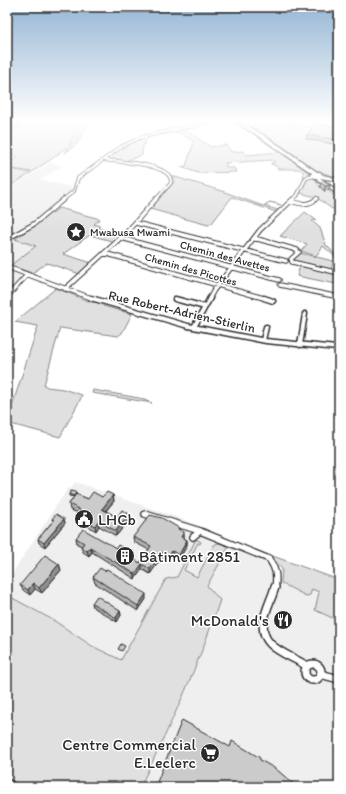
<svg xmlns="http://www.w3.org/2000/svg" width="346" height="794" font-family="Itim,sans-serif">
<style>
.built{fill:#efefef}
.green{fill:#e0e0e0;stroke:#868686}
.lines{fill:none;stroke-linecap:round;stroke-linejoin:round}
.taxiway{fill:#959595;fill-rule:evenodd}
.runway{fill:#959595;fill-rule:evenodd}
.minor-far4-casing{stroke:#2b2b2b;stroke-width:4}
.minor-far3-casing{stroke:#2b2b2b;stroke-width:5.5}
.minor-far2-casing{stroke:#2b2b2b;stroke-width:7}
.minor-far1-casing{stroke:#2b2b2b;stroke-width:8}
.minor-casing{stroke:#2b2b2b;stroke-width:10}
.secondary-casing{stroke:#2b2b2b;stroke-width:3}
.minor-far4{stroke:#fff;stroke-width:2.5}
.minor-far3{stroke:#fff;stroke-width:3.5}
.minor-far2{stroke:#fff;stroke-width:4}
.minor-far1{stroke:#fff;stroke-width:5.5}
.minor{stroke:#fff;stroke-width:7}
.secondary{fill:#fff;fill-rule:evenodd}
.wall{fill:#afafaf;stroke:#2b2b2b}
.shaded-wall{fill:#8e8e8e;stroke:#2b2b2b}
.building{fill:#cbcbcb;stroke:#2b2b2b}
.labels{text-anchor:middle;stroke-width:3;stroke-linejoin:round;paint-order:stroke}
.far-poi-label{font-size:11px;fill:#2b2b2b;stroke:#fff;text-anchor:start}
.far-street-label{font-size:11px;fill:#2b2b2b;stroke:#fff}
.street-label{font-size:13px;fill:#2b2b2b;stroke:#fff}
.near-poi-label{font-size:16px;fill:#2b2b2b;stroke:#fff;text-anchor:start}
</style>
<rect width="100%" height="100%" fill="#fff"/>
<filter id="ink" filterUnits="userSpaceOnUse"><feTurbulence type="fractalNoise" baseFrequency=".025" numOctaves="2"/><feDisplacementMap in="SourceGraphic" scale="8" xChannelSelector="R" yChannelSelector="G"/><feConvolveMatrix kernelMatrix="1 2 1 2 8 2 1 2 1" color-interpolation-filters="sRGB"/></filter>
<g filter="url(#ink)">
<path class="built" d="M50 163 63 165 40 180 72 187 71 192 32 224 12 237 36 246 22 268 32 273 7 301V210L10 208 7 207V190Z
M75 482 193 523 220 535 218 543 214 545 197 577 181 569 177 578 166 579 121 660 92 646 53 620 7 595V583L19 563 68 488 70 489Z
M229 546 265 559 274 570V580L306 596 312 589 320 592 315 610 339 621 337 629 339 630V787H140L173 720 212 627 220 600 207 587Z"/>
<path class="green" d="M27 122H76L74 123 75 124C74 140 71 146 58 153L59 154 32 172 7 168V165L18 157 9 155 7 157V135Z
M80 122H90L83 132 77 144 65 153 76 138 78 125Z
M210 122H213L185 130 211 147 226 145 231 152 243 151 246 155 280 152 307 171 309 174 303 178 304 173 300 169H278L276 166 271 164V163L275 162 273 160 225 163 227 168H234L236 172 198 173 181 167 186 166 194 142 179 132 148 137 143 146 142 155 126 161 106 159 126 145 143 138Z
M258 122H286L314 127 306 139 339 145V178L309 168 251 128 254 123Z
M7 169H10L31 173 7 188Z
M163 170 172 176 222 191 263 206 270 202 281 205 270 202 264 206 278 210 276 212 232 197 212 223 208 225 150 209 175 181Z
M312 177 317 180 316 182 324 191 327 190 334 195 339 196V207L332 209 316 197 300 193 307 178Z
M59 208 100 219 94 224 100 226 98 228 122 236 115 242 90 235 63 254 92 263 80 274 47 263 32 273 9 265H11L36 246 15 239 50 213 52 214Z
M305 212 316 220 312 221 320 228 326 245 339 258V260L323 246 316 256 301 251 307 244 280 236Z
M300 253 333 261 331 271 292 260Z
M300 266 339 274 336 284 297 276Z
M56 288 91 302H95L103 304V306L132 314 122 333 118 336 60 328 44 385 47 387 63 389 82 395 80 400 60 437 7 423V419L11 409 38 326 15 322Z
M93 390 139 398 152 403 92 393Z
M196 539 201 542 200 544 198 543 184 570 197 577 214 545 218 543 229 546 207 586 220 600C199 665 170 726 140 787H21L7 778V595L53 620 92 646 121 660 166 579 177 577Z
M270 555 339 580V621L315 610 319 592 312 589 310 595 306 596 281 583 282 569Z"/>
<g class="lines">
<path class="taxiway" d="M7 282 12 286 11 288H7Z"/>
<path class="runway" d="M8 122H25L12 132 7 133Z"/>
<g class="minor-far4-casing">
<path id="minor-far4" d="M294 122 298 123 296 126
M104 160C118 162 162 163 170 177 171 179 171 181 171 183L155 200
M63 200 74 191 78 178 121 147 139 138 207 122
M292 200 297 196 306 178 314 176
M315 200 317 198"/>
</g>
<g class="minor-far3-casing">
<path id="minor-far3" d="M291 201C300 204 308 206 316 199
M136 223 286 261
M121 238 279 280
M254 238 297 250
M7 239 34 224 64 199
M299 252 291 259 292 262 339 273
M104 253 267 299
M7 267 94 299
M280 285 339 297
M65 289 125 234 156 199
M7 297 27 275
M209 299 214 290 260 230 293 199"/>
</g>
<g class="minor-far2-casing">
<path id="minor-far2" d="M91 298 188 326 266 341 337 348 339 345
M264 298 273 301
M175 299 205 307
M194 327 210 298
M263 340 266 327
M300 345 305 314"/>
</g>
<g class="minor-far1-casing">
<path id="minor-far1" d="M145 514 200 531 269 559C276 569 277 576 275 588
M193 537 200 531"/>
</g>
<g class="minor-casing">
<path id="minor" d="M275 587C272 598 266 608 264 620 258 648 289 654 307 666
M305 672a8 8 0 1 1 16 0a8 8 0 1 1-16 0Z
M320 674 339 679
M7 783 13 787"/>
</g>
<g class="secondary-casing">
<path id="secondary" d="M235 122C249 122 302 162 317 172H320L323 175 339 179V181L320 178 339 192V195L318 181 317 178H315L311 174 312 173 254 133Z"/>
</g>
<use href="#minor-far4" class="minor-far4"/>
<use href="#minor-far3" class="minor-far3"/>
<use href="#minor-far2" class="minor-far2"/>
<use href="#minor-far1" class="minor-far1"/>
<use href="#minor" class="minor"/>
<use href="#secondary" class="secondary"/>
</g>
<path class="wall" d="M339 126V145L306 139 307 135 338 127Z
M321 183 330 185 329 190 324 191 320 187Z
M76 492V494L88 499 113 495 114 501 106 511 117 517 129 514 130 519 116 536 99 526 96 531 78 520 77 515 79 513 70 510 69 504 74 497 69 496V494Z
M52 519H64L65 523 45 547 39 543 38 539 53 521Z
M179 528V530L183 538 187 540V545L179 560 172 556 169 561 162 557 150 574 142 569 135 579 92 552 89 556 83 552 81 547 82 546 77 544 76 538 116 548 140 563 149 550 134 542 133 537Z
M59 564 61 570 42 593 35 589 30 595 23 590 20 585Z
M93 577 146 599 138 611 95 583Z
M92 603 120 611 121 615 117 622 93 607Z"/>
<path class="shaded-wall" d="M330 185 329 190 324 191 325 186Z
M113 495 114 501 103 514 102 509Z
M129 514 130 519 116 536V531Z
M64 519 65 523 45 547 44 543Z
M98 521 99 526 96 531 95 526Z
M184 532V538L181 542V537Z
M187 540V545L179 560V555Z
M90 547 92 552 89 556 87 551Z
M172 551V556L169 561V556Z
M162 552V557L150 574V569Z
M132 553 133 558 131 562 130 557Z
M59 564 61 570 42 593 39 588Z
M142 564V569L135 579V574Z
M33 583 35 589 30 595 28 590Z
M146 594V599L138 611V606Z
M120 611 121 615 117 622 116 618Z"/>
<path class="building" d="M315 123 338 127 339 126V140L307 135Z
M324 182 330 185 325 186 321 183Z
M71 491 76 492 74 496 69 494Z
M93 492 102 497 107 492 113 495 102 509 117 517 122 510 129 514 116 531 98 521 95 526 77 515 80 511 79 509 69 504 76 494 88 499Z
M56 514 64 519 44 543 38 539 54 520 52 519Z
M150 515 162 518 179 528 178 529 184 532 181 537 187 540 179 555 172 551 169 556 162 552 150 569 142 564 135 574 90 547 87 551 81 547 84 543 76 538 83 529 116 548 118 545 132 553 130 557 140 563 151 546 133 537Z
M45 555 59 564 39 588 33 583 28 590 20 585Z
M100 568 105 571 107 569 146 594 138 606 93 577Z
M97 596 120 611 116 618 92 603Z
M121 644 125 646 122 651 118 649Z
M182 720 230 747 232 741 260 758V760L276 769 297 787H155Z"/>
</g>
<linearGradient id="sky" x2="0" y2="1"><stop stop-color="#94b5d4"/><stop offset="0.52" stop-color="#fff"/><stop offset="1" stop-color="#fff" stop-opacity="0"/></linearGradient>
<rect width="346" height="233" fill="url(#sky)"/>
<defs>
<g id="sight-disc" transform="scale(1)"><circle r="9.5" fill="#2b2b2b" stroke="#fff"/><path d="M0-6L1.8-2.2L6-1.7L2.9 1.2L3.7 5.4L0 3.3L-3.7 5.4L-2.9 1.2L-6-1.7L-1.8-2.2Z" fill="#fff"/></g>
<g id="civic-disc" transform="scale(1)"><circle r="9.5" fill="#2b2b2b" stroke="#fff"/><path d="M-.6-6.5H3V-4.5H.6V-3L4-1V1h2V6H-6V1h2V-1L-.6-3ZM-1.2 2.5V6h2.4V2.5Z" fill="#fff"/></g>
<g id="building-disc" transform="scale(1)"><circle r="9.5" fill="#2b2b2b" stroke="#fff"/><path d="M-4-6H4V6H1V3H-1V6H-4ZM-2.5-4.3h1.7v1.8h-1.7ZM.8-4.3h1.7v1.8H.8ZM-2.5-1h1.7V.8h-1.7ZM.8-1h1.7V.8H.8Z" fill="#fff"/></g>
<g id="restaurant-disc" transform="scale(1)"><circle r="9.5" fill="#2b2b2b" stroke="#fff"/><path d="M-5-6h1v4h1v-4h1v4h1v-4h1v5L-1.5 .5V6h-2V.5L-5-1ZM5-6V6H3V1.5H1.5Q1.5-4 5-6Z" fill="#fff"/></g>
<g id="supermarket-disc" transform="scale(1)"><circle r="9.5" fill="#2b2b2b" stroke="#fff"/><path d="M-6-5.5h2.5l.6 2H6L4.5 2H-2.5L-4.4-4H-6ZM-1.5 3.2a1.3 1.3 0 1 0 .1 0ZM3 3.2a1.3 1.3 0 1 0 .1 0Z" fill="#fff"/></g>
</defs>
<g fill-rule="evenodd">
<use href="#sight-disc" x="76" y="232"/>
<use href="#civic-disc" x="84" y="519"/>
<use href="#building-disc" x="125" y="556"/>
<use href="#restaurant-disc" x="283" y="620"/>
<use href="#supermarket-disc" x="210" y="753"/>
</g>
<g class="labels">
<g class="far-poi-label">
<text x="90" y="236">Mwabusa Mwami</text>
</g>
<g class="far-street-label">
<text transform="translate(225 256) rotate(15)" y="4">Chemin des Avettes</text>
<text transform="translate(191 269) rotate(16)" y="4">Chemin des Picottes</text>
</g>
<g class="street-label">
<text transform="translate(182 311) rotate(13)" y="5">Rue Robert-Adrien-Stierlin</text>
</g>
<g class="near-poi-label">
<text x="98" y="525">LHCb</text>
<text x="139" y="562">Bâtiment 2851</text>
<text x="269" y="626" text-anchor="end">McDonald's</text>
<text x="196" y="750" text-anchor="end">Centre Commercial<tspan x="196" dy="18">E.Leclerc</tspan></text>
</g>
</g>
<rect width="346" height="794" fill="none" stroke="#fff" stroke-width="24"/>
<rect x="12" y="12" width="322" height="770" fill="none" stroke="#2b2b2b" stroke-width="1.5" filter="url(#ink)"/>
</svg>
